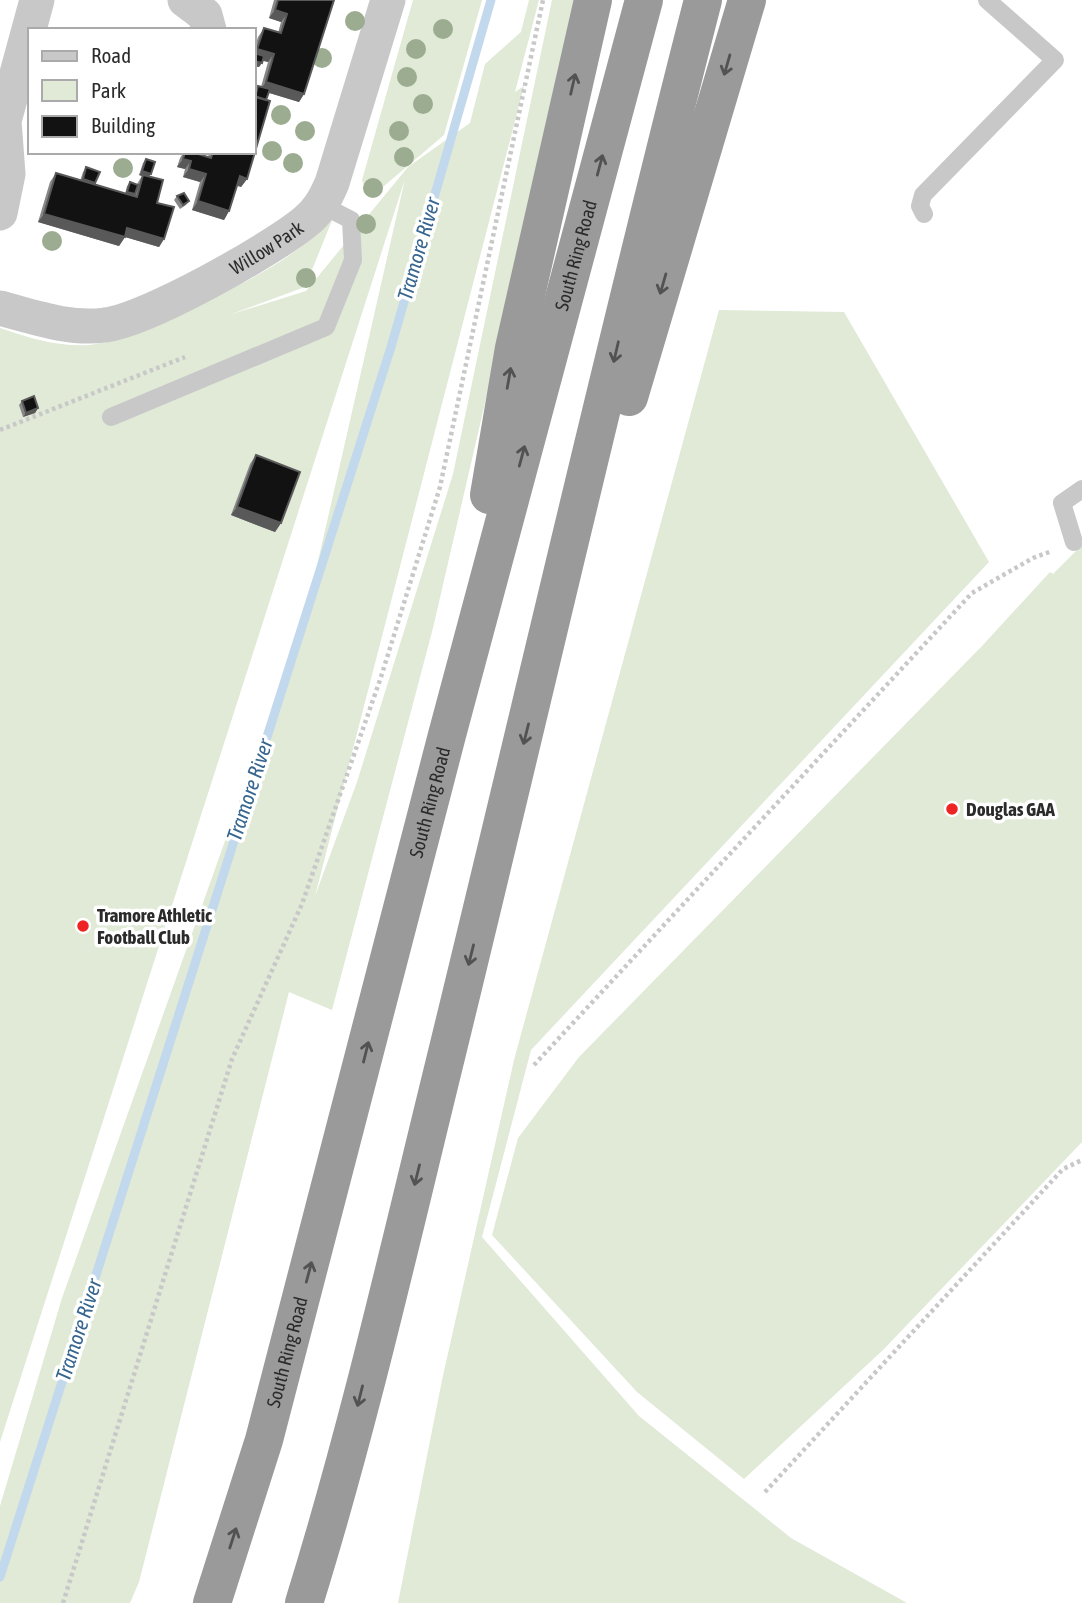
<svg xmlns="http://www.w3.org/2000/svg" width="1082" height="1603" font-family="'Asap Condensed',sans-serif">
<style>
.green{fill:#e0ead7}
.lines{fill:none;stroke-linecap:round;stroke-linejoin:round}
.stream{stroke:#c2d8ec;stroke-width:9}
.path{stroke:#c8c8c8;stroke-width:4.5;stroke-dasharray:3.5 3.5;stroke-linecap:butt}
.service{stroke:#c8c8c8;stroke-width:18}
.minor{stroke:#c8c8c8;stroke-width:35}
.trunk{stroke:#9a9a9a;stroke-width:38}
.tree{fill:#9bac91}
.wall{fill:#888}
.shaded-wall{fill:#595959}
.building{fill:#121212;stroke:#595959;stroke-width:2}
.oneway{stroke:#525252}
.poi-dot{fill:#ed2423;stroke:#fff;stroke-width:2.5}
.labels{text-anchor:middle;stroke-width:7;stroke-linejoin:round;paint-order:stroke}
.street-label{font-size:19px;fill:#2b2b2b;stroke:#fff}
.poi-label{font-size:19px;font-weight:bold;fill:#2b2b2b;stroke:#fff;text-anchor:start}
.water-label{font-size:21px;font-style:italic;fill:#376690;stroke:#fff}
</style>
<rect width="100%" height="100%" fill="#fff"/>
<path class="green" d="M413 0H482L444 135 370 198 362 180Z
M529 0H539L515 92 524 86 315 896 357 782 453 474 552 0H578L433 628 332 1010 289 992 139 1582 130 1603H0V1506L62 1298 306 614 405 179 0 1442V328C29 338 58 347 89 345 120 342 147 327 174 315 231 290 290 264 333 218L305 287 229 315 306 291 408 167 470 123 485 64 521 32Z
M719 310 844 312 989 562 531 1050 482 1237 639 1416 791 1538 907 1603H398L442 1380 514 1060Z
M1082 545V1142L883 1350 744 1479 637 1392 492 1235 518 1138 579 1057 982 646 1050 572 1053 574Z"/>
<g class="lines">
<path class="stream" d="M0 1577 391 347 491 0"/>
<path class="path" d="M0 430 185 357
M534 1065 972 593 1033 558 1052 551
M765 1492 1063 1169 1082 1160
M63 1603 232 1059 302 904 381 677 440 487 543 0"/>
<path class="service" d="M924 214 920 206 923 195 1055 60 987 0
M111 417 326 327 353 260 351 220 322 205
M1074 542 1062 503 1082 489"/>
<g class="minor">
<path d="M185 0 205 15 209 30"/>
<path d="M0 213 8 174 4 121 37 0"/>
<path id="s1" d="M0 308C34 317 70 330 105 325 147 320 271 250 305 222 319 211 325 199 332 183L388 0"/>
</g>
<g class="trunk">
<path d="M629 397 747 0"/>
<path d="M489 495 514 348 593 0"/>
<path id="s2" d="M212 1603 264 1440 447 735 644 0"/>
<path d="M304 1603C359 1426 400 1244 444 1065 531 710 612 354 703 0"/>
</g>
</g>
<g class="tree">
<circle cx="355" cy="21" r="10"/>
<circle cx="443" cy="29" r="10"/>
<circle cx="416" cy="49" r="10"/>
<circle cx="322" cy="58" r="10"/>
<circle cx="407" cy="77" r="10"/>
<circle cx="423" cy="104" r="10"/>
<circle cx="281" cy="115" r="10"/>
<circle cx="305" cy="131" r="10"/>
<circle cx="399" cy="131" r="10"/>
<circle cx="272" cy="151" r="10"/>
<circle cx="404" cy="157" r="10"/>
<circle cx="293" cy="163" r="10"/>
<circle cx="123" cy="168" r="10"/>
<circle cx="373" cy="188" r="10"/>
<circle cx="366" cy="224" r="10"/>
<circle cx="52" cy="241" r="10"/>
<circle cx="306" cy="278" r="10"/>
</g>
<path class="wall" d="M274 0H334L304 94 299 102 269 93 266 100 270 101 247 179 241 187 237 186 229 211 224 220 192 210 200 182 183 177 185 169 177 167 180 158 184 152H192L208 157 209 152H254V96L256 90 258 86 261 87 268 62 263 61 259 67 254 66V50L258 37 264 28 278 33 281 22 269 18Z
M146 159 149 176 157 203 164 239 159 247 125 237 119 246 38 222 50 182 56 173 80 181 83 172 86 167 94 185 125 194 127 186 130 182 137 184 142 176 139 175 143 163Z
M177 196 189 201 186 205 180 209 174 200Z
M22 401 38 408 35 413 23 417 19 405Z
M256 455 281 523 275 532 231 515 250 464Z"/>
<path class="shaded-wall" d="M275 10 287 14 281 22 269 18Z
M257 49 274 54 268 62 254 58V53Z
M254 61 262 63 259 67 254 66Z
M266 82 304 94 299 102 260 90Z
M183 159 191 161 185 169 177 167Z
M189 169 206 174 200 182 183 177Z
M142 171 151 174 148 178 139 175Z
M240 176 247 179 241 187 235 184Z
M83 179 95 183 93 187 80 183Z
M198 201 229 211 224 220 192 210Z
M44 214 127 228 164 239 159 247 125 237 119 246 38 222Z
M38 408 35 413 23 417 26 413Z
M237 507 281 523 275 532 231 515Z"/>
<path class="building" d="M278 0H334L304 94 266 82 274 54 257 49 264 28 281 33 287 14 275 10Z
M254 53 264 56 262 63 254 61Z
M258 86 270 89 266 100 255 97Z
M254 96 270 101 247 179 240 176 229 211 198 201 206 174 189 169 191 161 183 159 185 152H192L211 158 213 152H254Z
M146 159 155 162 151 174 142 171Z
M86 167 100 172 95 183 83 179Z
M56 173 137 197 143 175 163 180 157 203 174 207 164 239 127 228 125 237 44 214Z
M130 182 138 185 135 194 127 192Z
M184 193 189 201 183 205 177 196Z
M34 396 38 408 26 413 22 401Z
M256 455 300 472 281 523 237 507Z"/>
<defs><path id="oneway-shaft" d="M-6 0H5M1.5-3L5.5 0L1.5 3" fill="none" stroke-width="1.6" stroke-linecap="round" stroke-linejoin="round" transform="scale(1.75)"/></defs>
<g class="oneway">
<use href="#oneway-shaft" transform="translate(727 65) rotate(106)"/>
<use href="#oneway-shaft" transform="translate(573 84) rotate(-77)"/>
<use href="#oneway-shaft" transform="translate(600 165) rotate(-75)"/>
<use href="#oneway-shaft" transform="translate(663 284) rotate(106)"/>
<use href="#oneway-shaft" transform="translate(616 352) rotate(103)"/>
<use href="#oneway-shaft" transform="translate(509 378) rotate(-80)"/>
<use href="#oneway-shaft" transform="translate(522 456) rotate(-75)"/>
<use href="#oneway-shaft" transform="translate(526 734) rotate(104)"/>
<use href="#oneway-shaft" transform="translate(471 955) rotate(104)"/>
<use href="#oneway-shaft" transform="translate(366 1052) rotate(-76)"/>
<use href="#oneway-shaft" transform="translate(417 1175) rotate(104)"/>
<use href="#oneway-shaft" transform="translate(309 1272) rotate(-75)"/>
<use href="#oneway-shaft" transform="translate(360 1396) rotate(104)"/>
<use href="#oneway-shaft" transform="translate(233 1538) rotate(-72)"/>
</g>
<g class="poi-dot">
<circle cx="952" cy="809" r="7"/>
<circle cx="83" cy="926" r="7"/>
</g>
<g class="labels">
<g class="street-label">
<text dy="7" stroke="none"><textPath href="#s1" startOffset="287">Willow Park</textPath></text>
<text dy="7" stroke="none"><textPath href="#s2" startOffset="1396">South Ring Road</textPath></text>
<text dy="7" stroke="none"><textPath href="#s2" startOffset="830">South Ring Road</textPath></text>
<text dy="7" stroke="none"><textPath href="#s2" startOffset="262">South Ring Road</textPath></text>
</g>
<g class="poi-label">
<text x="966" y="816">Douglas GAA</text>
<text x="97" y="922">Tramore Athletic<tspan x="97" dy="22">Football Club</tspan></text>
</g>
<g class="water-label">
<text transform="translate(419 249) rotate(-74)" y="7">Tramore River</text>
<text transform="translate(250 790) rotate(-72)" y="7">Tramore River</text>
<text transform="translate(79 1330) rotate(-72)" y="7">Tramore River</text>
</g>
</g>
<rect x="28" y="28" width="228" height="126" fill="#ffffff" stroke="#aaaaaa" stroke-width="2"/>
<rect x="42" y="51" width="35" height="10" fill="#c8c8c8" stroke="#aaaaaa" stroke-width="2"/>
<text x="91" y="63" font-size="21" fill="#2b2b2b">Road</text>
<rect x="42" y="80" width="35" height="21" fill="#e0ead7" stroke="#aaaaaa" stroke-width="2"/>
<text x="91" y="98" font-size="21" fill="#2b2b2b">Park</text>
<rect x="42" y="116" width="35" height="21" fill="#121212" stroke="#aaaaaa" stroke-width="2"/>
<text x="91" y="133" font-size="21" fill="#2b2b2b">Building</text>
</svg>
